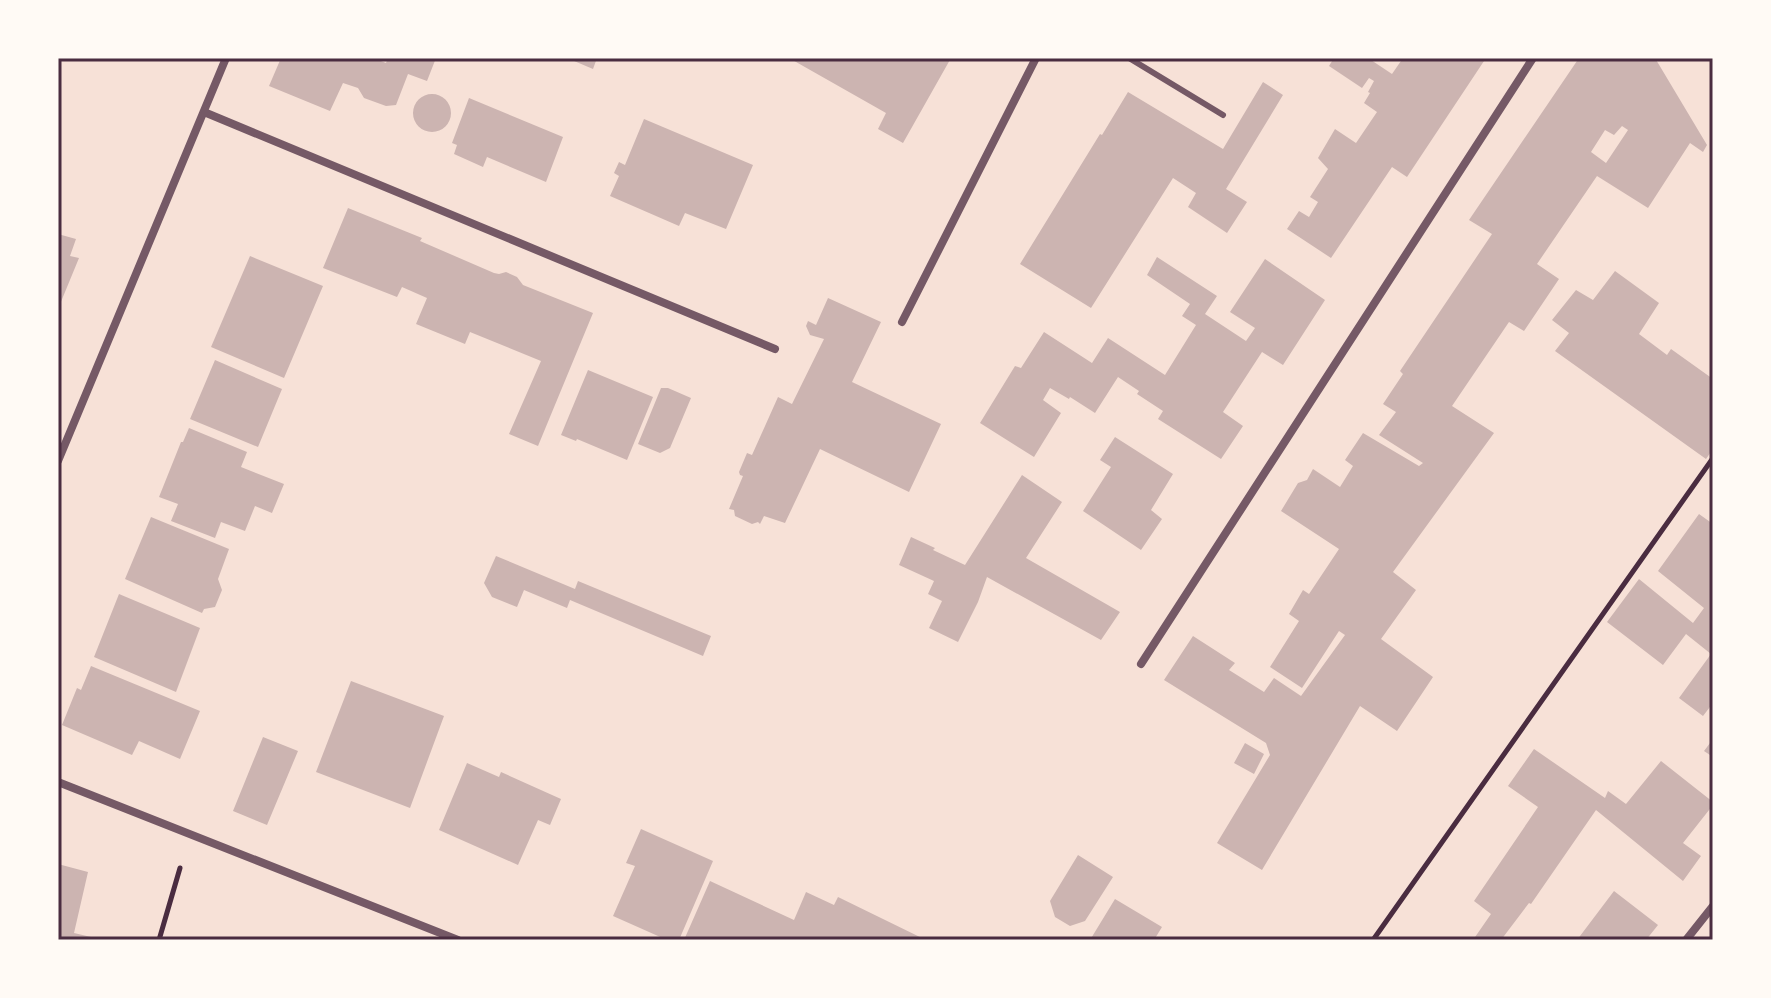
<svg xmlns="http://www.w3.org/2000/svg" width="1771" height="998" font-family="Helvetica,sans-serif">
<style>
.building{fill:#ccb4b1;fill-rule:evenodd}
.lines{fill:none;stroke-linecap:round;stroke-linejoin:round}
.path{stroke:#4a2c40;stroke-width:5}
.service{stroke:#755966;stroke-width:6}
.minor{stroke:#755966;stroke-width:8}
.neatline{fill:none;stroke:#4a2c40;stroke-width:3}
</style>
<rect width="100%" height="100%" fill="#f7e1d7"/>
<path class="building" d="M281 58H373L386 63 388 58H436L427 81 408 74 396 105 386 106 364 98 358 88 343 83 330 111 269 86Z
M567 58H597L593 69Z
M789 58H951L903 143 878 129 886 113Z
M1334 58H1368L1392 74 1403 58H1486L1407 177 1392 167 1331 258 1287 229 1299 211 1309 217 1318 202 1310 197 1328 169 1318 158 1335 129 1356 143 1377 112 1364 103 1370 93 1368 92 1374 81 1369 78 1362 88 1329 66Z
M1579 58H1655L1707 145 1703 152 1690 143 1648 208 1597 176 1537 264 1559 279 1524 331 1509 322 1452 406 1494 433 1393 572 1416 590 1381 639 1433 677 1397 731 1360 706 1262 870 1217 843 1270 755 1266 743 1164 680 1193 636 1235 663 1229 670 1264 692 1274 678 1301 696 1345 635 1339 631 1302 688 1270 667 1299 621 1289 614 1303 590 1309 594 1339 549 1281 511 1298 483 1307 480 1313 469 1340 487 1353 466 1345 460 1363 433 1419 466 1423 463 1379 435 1396 412 1383 404 1403 374 1400 371 1492 234 1469 220ZM1622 126 1628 130 1606 163 1591 152 1605 130 1614 135Z
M1263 82 1283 95 1226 189 1247 202 1227 233 1188 207 1196 193 1173 178 1091 308 1020 264 1100 134 1102 135 1128 92 1223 149Z
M413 113a19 19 0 1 1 38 0a19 19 0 1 1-38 0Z
M469 98 563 137 546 182 487 157 483 167 454 154 457 145 452 143Z
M644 119 753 165 726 229 685 213 679 226 610 196 619 176 614 173 619 162 625 165Z
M348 208 422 238 420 241 494 273 499 274 506 272 517 277 523 285 593 313 538 446 509 434 541 361 470 332 465 344 416 324 427 298 402 287 397 297 323 268Z
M58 234 76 239 70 256 79 258 58 309Z
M250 256 323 286 284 378 211 347Z
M1157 257 1217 296 1205 314 1246 341 1255 328 1230 312 1265 259 1325 300 1283 365 1262 352 1223 412 1243 426 1221 459 1158 419 1163 411 1137 394 1139 391 1118 377 1095 413 1070 397 1069 399 1050 388 1043 400 1061 413 1034 457 980 423 1015 366 1021 368 1044 332 1092 363 1108 338 1165 375 1196 325 1182 316 1190 304 1147 275Z
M1615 271 1659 303 1639 334 1667 355 1671 349 1713 379V449L1706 459 1555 351 1569 333 1552 320 1576 290 1593 300Z
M828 298 881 322 852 382 941 424 909 492 820 449 785 523 764 516 760 524 758 522 752 524 735 516 734 510 729 509 743 476 740 475 739 472 747 453 752 455 778 397 792 404 824 339 810 335 806 326 808 321 816 325Z
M215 360 282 389 258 447 190 419Z
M588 370 653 397 627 460 577 439 576 441 561 435Z
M661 388H668L691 398 670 448 660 453 638 444Z
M189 428 247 452 241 467 284 484 272 513 255 506 245 531 221 522 215 538 171 521 178 504 159 497 181 442H183Z
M1115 437 1173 474 1151 510 1162 519 1141 550 1083 511 1111 467 1100 460Z
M1022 475 1062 502 1026 558 1120 612 1101 640 987 577 978 602 958 642 929 628 942 601 928 594 934 581 899 565 911 537 935 548 933 550 965 565Z
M1699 514 1713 524V703L1703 716 1679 698 1711 654 1686 634 1663 665 1607 622 1639 579 1693 623 1704 608 1658 571Z
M151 517 229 549 218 579 222 590 215 607 204 609 202 613 125 579Z
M496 556 575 589 578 581 711 636 703 656 570 600 567 608 524 590 517 607 492 597 484 583Z
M119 594 200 628 176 692 94 657Z
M91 666 200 711 180 759 139 741 132 755 62 725 77 688 81 690Z
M351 681 444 716 410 808 316 772Z
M263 737 298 751 267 825 233 811Z
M1713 739V757L1704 751Z
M1245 743 1264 754 1254 774 1234 763Z
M1534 749 1605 798 1608 791 1626 804 1661 761 1713 802V805L1683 843 1701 856 1683 881 1596 810 1531 904 1529 903 1501 940H1473L1491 914 1474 901 1538 807 1508 786Z
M467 763 499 777 501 772 561 799 550 825 538 820 518 865 439 830Z
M641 829 713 861 679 940H667L613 916 635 866 626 863Z
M1078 855 1113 877 1085 921 1070 926 1055 917 1050 901Z
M58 864 88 872 74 933 91 937V940H58Z
M710 881 794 920 806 892 834 905 838 897 926 940H684Z
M1614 891 1658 925 1646 940H1577Z
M1115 899 1162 927 1154 940H1090Z"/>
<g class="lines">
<path class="path" d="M159 940 180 868
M1373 940 1713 458"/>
<path class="service" d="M1129 58 1223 115"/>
<path class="minor" d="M204 112 775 349
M902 322 1036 58
M58 461 226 58
M1141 664 1533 58
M58 782 458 940
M1686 940 1713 906"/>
</g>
<rect width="1771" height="998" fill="none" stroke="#fffaf5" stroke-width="120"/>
<rect x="60" y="60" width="1651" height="878" class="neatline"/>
</svg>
